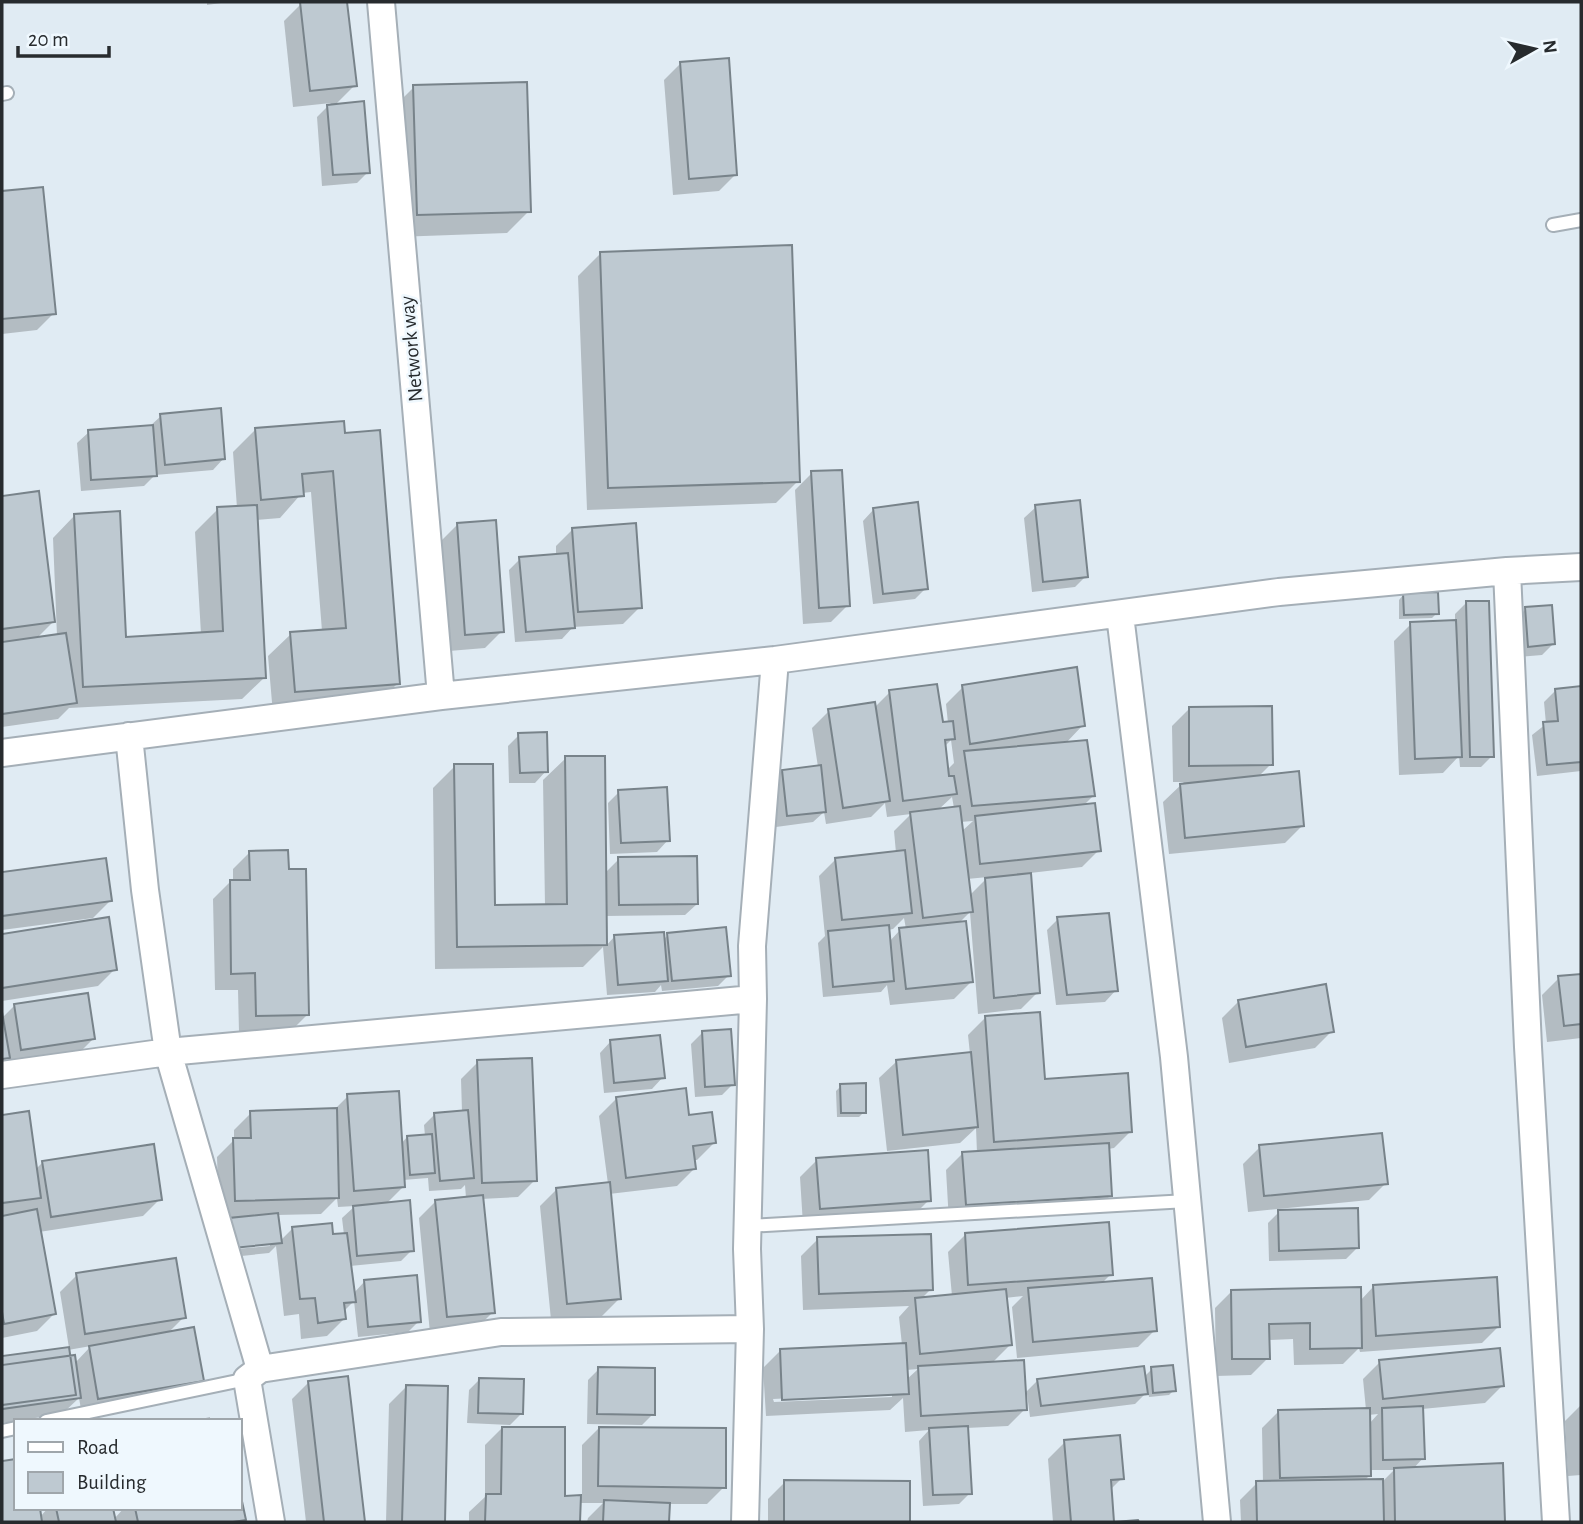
<svg xmlns="http://www.w3.org/2000/svg" width="1583" height="1524" font-family="'Alegreya Sans',sans-serif">
<style>
.shadow{fill:#0003;fill-rule:evenodd}
.building{fill:#bec9d1;stroke:#78838a;stroke-width:2}
.lines{fill:none;stroke-linecap:round;stroke-linejoin:round}
.service-casing{stroke:#a5afb7;stroke-width:16}
.minor-casing{stroke:#a5afb7;stroke-width:30}
.service{stroke:#fff;stroke-width:12}
.minor{stroke:#fff;stroke-width:26}
.labels{text-anchor:middle;stroke-width:5;stroke-linejoin:round;paint-order:stroke}
.street-label{font-size:21px;fill:#272b2e;stroke:#eff8fe}
</style>
<rect width="100%" height="100%" fill="#e0ebf3"/>
<path class="shadow" d="M207 2H228L207 5Z
M320 2H345L355 85 334 106 368 172 357 183 322 186 317 117 331 103 293 107 284 21 301 4Z
M681 63 736 174 719 191 673 195 664 80Z
M414 87 529 211 507 233 396 237 391 110Z
M42 189 54 313 37 330 2 334V193Z
M600 254 798 481 776 503 587 510 578 276Z
M161 416 224 458 213 470 155 475 144 486 81 491 77 443 89 432 149 427Z
M342 423 398 683 376 705 273 714 268 656 291 634 322 631 311 492 302 493 280 518 256 520 265 677 242 699 69 708 58 719 2 727V498L38 493 53 622 36 639 57 636 53 538 75 515 124 638 201 634 195 532 218 509 237 508 233 452 255 430Z
M812 473 848 605 831 622 803 624 795 490Z
M1036 507 1086 576 1075 587 1032 592 1024 518Z
M874 509 926 588 915 599 873 604 863 521Z
M458 524 502 631 485 648 449 651 441 541Z
M573 529 640 607 623 624 573 627 562 639 515 642 509 570 520 559 556 556V546Z
M1404 594 1437 613 1432 618 1399 619V600Z
M1466 603 1492 756 1481 767H1460L1459 756 1443 773 1399 775 1394 641 1411 624 1455 622V614Z
M1526 609 1553 644 1542 655 1518 657 1515 620Z
M963 687 1083 725 1065 744 1093 796 1082 807 1099 850 1082 867 1030 873 1038 992 1021 1009 978 1014 970 912 958 924 971 982 954 999 890 1005 887 985 881 992 823 997 818 943 825 936 819 876 836 859 896 853 894 831 911 814 887 817 885 803 871 817 826 824 824 812 813 822 776 827 771 782 782 771 818 767 812 728 829 711 874 708 890 692 941 724 948 723 946 704ZM951 740 954 763 947 770 944 747ZM952 797 954 808 938 810ZM973 821 961 832 960 822ZM988 877 969 896 967 879ZM904 918 906 929 900 930 889 942 888 930 893 929Z
M1581 688V771L1537 776 1532 735 1546 724 1544 702 1556 690Z
M1189 709 1271 764 1258 777 1302 826 1285 843 1169 854 1163 802 1184 782H1173L1172 726Z
M519 735 546 771 535 783H509L508 746Z
M566 758 605 873 619 859 697 904 685 915 605 916 606 946 614 937 663 940 668 935 729 975 718 986 662 991 661 985 655 992 607 995 603 947 583 967 435 969 433 788 455 766 493 906H545L543 780Z
M619 792 668 840 657 852 610 854 608 803Z
M250 852 307 1015 290 1032H239L238 990H215L213 899 230 882H233V869Z
M105 860 110 901 93 918 2 930V874Z
M107 919 115 969 98 986 2 1001V936Z
M1058 919 1116 990 1105 1002 1056 1005 1047 930Z
M1581 976V1038L1547 1042 1542 995 1559 978Z
M1239 1001 1332 1031 1315 1048 1229 1063 1222 1018Z
M15 1005 93 1039 82 1050 10 1060 9 1056 2 1064V1014V1018Z
M985 1018 1043 1081 1131 1131 1114 1148 1108 1149 1110 1196 1093 1213 949 1222 946 1170 963 1153H977L976 1128 960 1143 887 1151 879 1078 896 1062 970 1054 968 1035Z
M702 1033 733 1084 722 1095 695 1097 691 1044Z
M611 1041 663 1077 652 1089 604 1093 600 1053Z
M478 1062 535 1180 518 1197 481 1199 493 1312 476 1329 430 1333 419 1218 436 1201 466 1198 465 1185 461 1189 429 1191 428 1178 403 1180V1187L386 1204 412 1250 401 1261 350 1266 353 1294 364 1282 419 1321 408 1332 358 1337 354 1301 343 1312 344 1319 327 1336 301 1339 299 1314 284 1316 276 1246 269 1253 222 1258 219 1231 233 1217H219L217 1157 234 1140V1130L251 1113 334 1110 348 1096 401 1144 407 1137 425 1136 424 1125 435 1114 462 1112 461 1079ZM337 1198 338 1207 355 1206 342 1218 344 1235 332 1236 293 1228 280 1241 277 1215 321 1214ZM270 1242V1246L224 1250V1247Z
M841 1086 864 1112 859 1117H837L836 1091Z
M616 1099 687 1117 714 1143 697 1160H693L694 1169 677 1186 609 1194 619 1299 602 1316 551 1320 540 1206 557 1189 608 1184 599 1116Z
M28 1113 35 1170 43 1162 160 1199 143 1216 39 1232 54 1314 37 1331 2 1338V1116Z
M1260 1147 1386 1183 1369 1200 1248 1212 1243 1164Z
M817 1160 929 1200 912 1217 803 1225 800 1177Z
M1279 1212 1357 1248 1346 1259 1269 1261 1268 1223Z
M965 1235 1111 1274 1101 1284 1155 1330 1138 1347 1017 1358 1012 1307 1023 1296 1005 1298 1010 1345 991 1364 1024 1394 1038 1380 1144 1377 1152 1369 1174 1390 1169 1395 1149 1397 1148 1391 1135 1404 1030 1417 1027 1394 1024 1395 1025 1409 1008 1426 966 1428 970 1493 959 1504 923 1506 919 1441 929 1430 905 1432 903 1398 890 1410 766 1416 763 1368 780 1351 902 1345 899 1317 909 1306 803 1310 801 1256 818 1239 931 1289 921 1299 952 1296 948 1252ZM918 1369 906 1380V1370ZM892 1393V1397L774 1402 773 1399Z
M77 1275 184 1317 167 1334 202 1380 185 1397 82 1415 79 1398 62 1414 2 1423V1358L69 1348 60 1292ZM91 1346 75 1363 69 1357 68 1350Z
M1373 1287 1499 1326 1482 1343 1360 1352 1359 1348 1343 1364 1294 1365 1293 1339 1268 1340V1358L1251 1375 1216 1376 1215 1308 1232 1291 1360 1301Z
M1380 1362 1502 1386 1485 1403 1422 1409 1423 1458 1413 1469 1501 1465 1503 1522H1241L1240 1500 1257 1483H1263L1262 1428 1279 1411 1366 1410 1363 1379ZM1378 1414 1369 1424 1368 1415ZM1370 1470H1394L1383 1481H1364L1370 1475Z
M599 1369 653 1414 642 1425 587 1424 588 1380Z
M347 1378 363 1522H306L292 1399 309 1382Z
M480 1379 521 1414 510 1425 467 1423 469 1390Z
M406 1387 447 1388 443 1522H386L389 1404Z
M1581 1405V1475L1568 1476 1565 1421Z
M210 1417V1421H193Z
M502 1428 564 1497H582V1445L599 1428 724 1487 707 1504H668L667 1522H587L588 1518 603 1503H579L578 1522H469V1512L485 1497V1445Z
M1065 1442 1122 1478 1110 1490 1112 1522H1053L1048 1459Z
M16 1461V1508L40 1517 48 1508H111L114 1519 124 1508H240V1501L244 1519 241 1522H2V1463Z
M785 1482H908V1522H768V1499Z"/>
<path class="building" d="M300 2H347L357 86 310 91Z
M729 58 737 175 689 179 680 62Z
M527 82 531 212 417 215 413 85Z
M364 101 370 173 333 175 327 105Z
M43 187 56 314 2 319V191Z
M792 245 800 482 608 488 600 252Z
M221 408 225 459 165 465 160 414Z
M344 421 345 433 380 430 400 684 295 692 290 632 346 628 333 471 302 474 304 496 261 500 255 428Z
M153 425 157 476 91 480 88 430Z
M842 470 850 606 819 608 811 471Z
M39 491 55 622 2 629V496Z
M1080 500 1088 577 1043 582 1035 505Z
M918 502 928 589 883 594 873 508Z
M257 505 266 678 83 687 74 514 120 511 126 637 223 631 217 507Z
M496 520 504 632 465 635 457 523Z
M636 523 642 608 578 612 572 528Z
M568 553 575 628 526 632 519 557Z
M1438 592 1439 614 1404 615 1403 593Z
M1466 601H1489L1494 757H1470Z
M1552 605 1555 644 1528 647 1525 607Z
M1456 620 1462 757 1415 759 1410 622Z
M66 633 77 703 2 714V642Z
M1077 667 1085 726 970 744 962 685Z
M937 684 943 722 953 721 955 739 945 740 949 776H954L957 794 903 801 889 690Z
M1581 686V762L1547 765 1543 722 1558 721 1555 689Z
M875 702 890 801 843 808 828 709Z
M1272 706 1273 765 1189 766V707Z
M547 732 548 772 520 773 518 733Z
M1087 740 1095 796 972 806 964 751Z
M565 756H605L607 945 457 947 454 764H493L495 905 567 904Z
M821 765 826 812 787 816 782 770Z
M1299 771 1304 826 1185 838 1180 784Z
M667 787 670 841 621 843 618 790Z
M1095 803 1101 851 980 864 975 816Z
M960 806 973 912 923 918 910 812Z
M288 850 289 869H306L309 1015 256 1016 255 973 231 974 230 880H250L249 851Z
M905 850 912 913 842 920 835 858Z
M697 856 698 904 619 905 618 857Z
M106 858 112 901 2 916V872Z
M1031 873 1040 993 994 998 985 878Z
M1109 913 1118 991 1067 995 1057 917Z
M109 917 117 970 2 988V934Z
M966 921 973 982 906 989 899 928Z
M889 925 894 981 833 987 828 931Z
M726 927 731 976 672 981 667 933Z
M664 932 668 981 618 985 614 935Z
M1581 974V1024L1564 1026 1558 976Z
M1326 984 1334 1032 1246 1047 1238 1000Z
M88 993 95 1039 21 1050 14 1004Z
M2 1012 10 1058 2 1059Z
M1040 1012 1045 1079 1128 1073 1132 1132 994 1142 985 1016Z
M731 1029 735 1085 705 1087 702 1031Z
M660 1035 665 1078 614 1083 610 1040Z
M971 1052 978 1127 903 1135 896 1060Z
M532 1058 537 1181 482 1183 477 1060Z
M866 1083V1113H841L840 1084Z
M686 1088 689 1115 712 1112 716 1143 693 1146 696 1169 626 1178 616 1097Z
M399 1091 405 1187 354 1191 347 1094Z
M337 1108 339 1198 235 1201 233 1138H251L250 1111Z
M468 1110 474 1178 440 1181 434 1113Z
M29 1111 41 1198 2 1203V1115Z
M1382 1133 1388 1184 1264 1196 1259 1145Z
M432 1134 435 1173 410 1175 407 1136Z
M1109 1143 1112 1196 966 1205 962 1152Z
M154 1144 162 1200 51 1217 42 1161Z
M928 1150 931 1201 820 1209 816 1158Z
M610 1182 621 1299 567 1304 556 1188Z
M483 1195 495 1313 447 1317 435 1200Z
M410 1200 414 1251 357 1256 353 1206Z
M1358 1208 1359 1248 1279 1251 1278 1210Z
M37 1209 56 1314 4 1324 2 1312V1216Z
M278 1213 282 1243 233 1248 229 1218Z
M1109 1222 1113 1275 968 1285 965 1233Z
M332 1223 333 1234 347 1233 356 1302 344 1303 346 1319 318 1323 315 1298 300 1299 292 1227Z
M931 1234 933 1290 819 1294 817 1237Z
M176 1258 186 1318 85 1334 76 1273Z
M417 1275 421 1322 368 1327 364 1280Z
M1497 1277 1500 1327 1376 1336 1373 1285Z
M1152 1278 1157 1331 1033 1342 1028 1288Z
M1361 1287 1362 1348 1310 1349V1323L1269 1324 1270 1359H1232L1231 1290Z
M1006 1289 1012 1345 920 1354 915 1298Z
M194 1327 204 1381 98 1399 89 1346Z
M906 1343 909 1394 782 1400 780 1349Z
M69 1347 76 1395 2 1405V1356Z
M1500 1348 1504 1386 1383 1399 1379 1360Z
M75 1355 81 1398 2 1409V1365Z
M1024 1360 1027 1410 921 1416 918 1366Z
M1173 1365 1176 1391 1153 1393 1151 1367Z
M1144 1366 1148 1394 1041 1406 1037 1379Z
M598 1367 655 1368V1415L597 1414Z
M348 1376 365 1522H324L308 1381Z
M479 1378 524 1379 523 1414 478 1413Z
M406 1385 448 1386 445 1522H402Z
M1423 1406 1425 1459 1383 1460 1382 1408Z
M1370 1408 1371 1476 1280 1478 1278 1410Z
M968 1426 972 1494 933 1495 929 1428Z
M502 1427H565V1496L581 1495 580 1522H485L486 1494H501Z
M599 1427 726 1428V1488L598 1486Z
M1120 1435 1124 1479 1111 1480 1114 1522 1138 1520 1139 1522H1071L1064 1440Z
M16 1459V1508H40L42 1522H2V1461Z
M1503 1463 1505 1522H1395L1394 1468Z
M1383 1479 1384 1522H1257L1256 1481Z
M784 1480 910 1481V1522H784Z
M240 1492 246 1520 233 1522H138L135 1508H240Z
M604 1500 670 1503 669 1522H603Z
M56 1508H113L116 1522H59Z"/>
<g class="lines">
<g class="service-casing">
<path id="service" d="M2 94 7 93
M1553 225 1581 220
M747 1226 1187 1201
M46 1421 247 1379
M2 1431 16 1428"/>
</g>
<g class="minor-casing">
<path id="minor" d="M381 2 441 696
M1507 571 1528 1047 1556 1522
M1120 615 1174 1057 1217 1522
M129 736 145 890 168 1052 260 1369 247 1379 271 1522
M2 753 441 696 775 660 1279 592 1507 571 1581 567
M2 1075 168 1052 753 999
M260 1369 501 1332 750 1329
M745 1522 750 1329 747 1249 753 999 752 946 775 660"/>
</g>
<use href="#service" class="service"/>
<use href="#minor" class="minor"/>
</g>
<g class="labels">
<g class="street-label">
<text transform="translate(411 349) rotate(-95)" y="7">Network way</text>
</g>
</g>
<rect width="1583" height="1524" fill="none" stroke="#272b2e" stroke-width="7"/>
<rect x="14" y="1419" width="228" height="91" fill="#eff8fe" stroke="#9fa6ab" stroke-width="2"/>
<rect x="28" y="1442" width="35" height="10" fill="#ffffff" stroke="#9fa6ab" stroke-width="2"/>
<text x="77" y="1454" font-size="21" fill="#272b2e">Road</text>
<rect x="28" y="1472" width="35" height="21" fill="#bec9d1" stroke="#9fa6ab" stroke-width="2"/>
<text x="77" y="1489" font-size="21" fill="#272b2e">Building</text>
<g transform="translate(1534 49) rotate(82)" stroke="#eff8fe" stroke-width="5" paint-order="stroke">
<path d="M0-5L12 26L0 18L-12 26Z" fill="#272b2e"/>
<text y="-10" font-size="19" font-weight="bold" text-anchor="middle" fill="#272b2e">N</text>
</g>
<path d="M18 46v10h91v-10" fill="none" stroke="#272b2e" stroke-width="3.5"/>
<text x="28" y="46" font-size="21" fill="#272b2e" stroke="#eff8fe" stroke-width="5" paint-order="stroke">20 m</text>
</svg>
